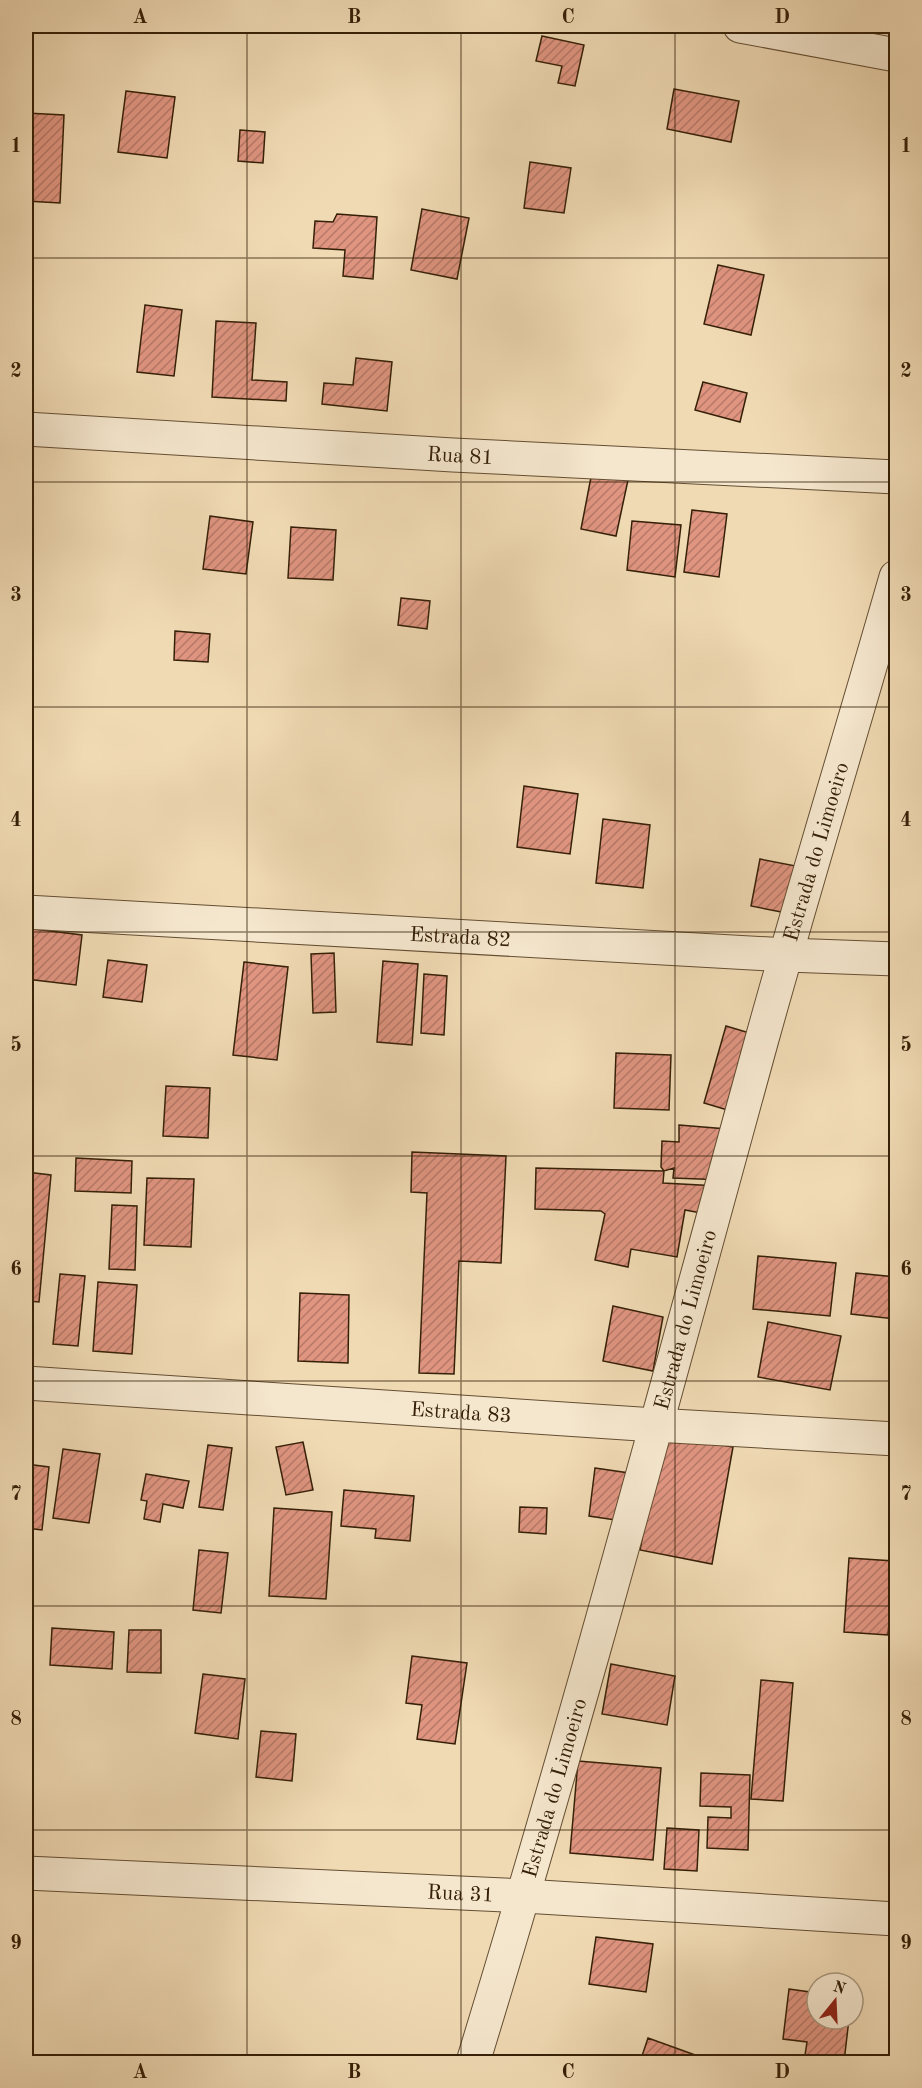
<svg xmlns="http://www.w3.org/2000/svg" width="922" height="2088" font-family="'Old Standard TT',serif">
<style>
.building{fill:url(#building-hatch);stroke:#352007;stroke-width:1.5}
.lines{fill:none;stroke-linecap:round;stroke-linejoin:round}
.minor-casing{stroke:#644e32;stroke-width:35}
.minor{stroke:#f5e7ce;stroke-width:33}
.grid{fill:none;stroke:#352007;stroke-width:1.5;stroke-opacity:0.55}
.labels{text-anchor:middle;stroke-width:4.5;stroke-linejoin:round;paint-order:stroke}
.street-label{font-size:21px;fill:#352007;stroke:#f5e7ce}
.neatline{fill:none;stroke:#352007;stroke-width:2}
.grid-label{font-size:20px;text-anchor:middle;font-weight:bold;fill:#352007}
</style>
<defs>
<pattern id="building-hatch" width="6" height="6" patternUnits="userSpaceOnUse" patternTransform="scale(1.5)"><rect width="6" height="6" fill="#e09581"/><path d="M-1 1l2-2M0 6l6-6M5 7l2-2" fill="none" stroke="#b67968"/></pattern>
</defs>
<rect width="100%" height="100%" fill="#f0dab4"/>
<filter id="stains"><feTurbulence type="fractalNoise" baseFrequency=".00333" numOctaves="4"/><feColorMatrix values="0 0 0 0 .2 0 0 0 0 .09 0 0 0 0 .02 0 0 0 .5 -.17"/></filter>
<radialGradient id="worn" r=".72"><stop offset=".6" stop-color="#630" stop-opacity="0"/><stop offset="1" stop-color="#630" stop-opacity=".3"/></radialGradient>
<path class="building" d="M542 36 584 45 575 86 558 83 562 66 536 61Z
M674 89 739 101 731 142 667 129Z
M126 91 175 97 167 158 118 152Z
M26 113 64 115 60 203 26 201Z
M240 130 265 132 263 163 238 161Z
M530 162 571 168 564 213 524 208Z
M422 209 469 218 457 279 411 270Z
M337 214 377 217 373 279 343 276 345 250 313 248 315 221 333 222Z
M718 265 764 275 751 335 704 324Z
M145 305 182 310 174 376 137 372Z
M216 321 256 323 252 380 287 382 286 401 212 397Z
M356 358 392 362 387 411 322 404 324 383 353 385Z
M703 382 747 393 740 422 695 410Z
M592 472 628 480 616 536 581 529Z
M692 510 727 514 719 577 684 572Z
M210 516 253 522 246 574 203 569Z
M632 521 681 525 675 577 627 570Z
M291 527 336 530 333 580 288 578Z
M401 598 430 601 427 629 398 625Z
M175 631 210 634 208 662 174 660Z
M524 786 578 794 570 854 517 847Z
M603 819 650 825 643 888 596 883Z
M760 859 801 867 792 914 751 906Z
M26 928 82 935 76 985 26 979Z
M334 953 336 1012 313 1013 311 954Z
M108 960 147 965 142 1002 103 997Z
M383 961 418 964 412 1045 377 1042Z
M244 962 288 967 277 1060 233 1055Z
M424 974 447 976 444 1035 421 1033Z
M726 1026 763 1037 741 1114 704 1103Z
M616 1053 671 1055 669 1110 614 1108Z
M166 1086 210 1088 208 1138 163 1136Z
M679 1125 727 1129 725 1180 673 1178 674 1168 664 1171 661 1167 662 1141 679 1142Z
M412 1152 506 1156 501 1263 459 1261 454 1374 419 1373 427 1193 411 1192Z
M76 1158 132 1161 131 1193 75 1191Z
M536 1168 664 1171 663 1183 718 1186 706 1214 685 1210 677 1257 631 1249 628 1267 595 1260 605 1214 601 1211 535 1209Z
M26 1172 51 1175 39 1302 28 1301 26 1320Z
M147 1178 194 1179 191 1247 144 1245Z
M112 1205 137 1206 135 1270 109 1269Z
M758 1256 836 1263 830 1316 753 1309Z
M856 1273 896 1277 895 1319 851 1314Z
M60 1274 85 1276 78 1346 53 1344Z
M98 1282 137 1285 132 1354 93 1351Z
M300 1293 349 1295 348 1363 298 1361Z
M613 1306 663 1317 653 1371 603 1361Z
M768 1322 841 1336 830 1390 758 1377Z
M662 1434 733 1447 712 1564 640 1550Z
M303 1442 313 1490 286 1495 276 1447Z
M208 1445 232 1448 223 1510 199 1507Z
M63 1449 100 1454 89 1523 53 1518Z
M26 1464 49 1467 42 1530 26 1528Z
M595 1468 629 1473 622 1521 589 1516Z
M146 1474 189 1481 183 1508 163 1504 160 1522 144 1519 147 1501 141 1500Z
M344 1490 414 1496 410 1541 375 1538 376 1529 341 1526Z
M520 1507 547 1508 546 1534 519 1532Z
M274 1508 332 1512 326 1599 269 1596Z
M199 1550 228 1553 221 1613 193 1610Z
M849 1558 894 1561 888 1635 844 1632Z
M52 1628 114 1632 112 1669 50 1665Z
M129 1630H161V1673L127 1672Z
M412 1656 467 1663 455 1744 417 1739 422 1705 406 1703Z
M611 1664 675 1676 667 1725 602 1714Z
M203 1674 245 1679 238 1739 195 1733Z
M761 1680 793 1683 783 1801 751 1799Z
M261 1731 296 1734 292 1781 256 1777Z
M578 1761 661 1768 653 1860 570 1853Z
M701 1773 750 1775 748 1850 707 1848 708 1817 731 1818V1807L700 1806Z
M667 1828 699 1830 697 1871 664 1869Z
M596 1937 653 1944 646 1992 589 1984Z
M789 1989 817 1993V2019H849L844 2062H804L807 2042 783 2039Z
M648 2038 709 2060 708 2062H640Z"/>
<g class="lines">
<g class="minor-casing">
<g id="minor">
<path d="M740 26 896 55"/>
<path id="s1" d="M26 429 453 455 896 477"/>
<path id="s2" d="M26 912 787 955 896 959"/>
<path id="s3" d="M26 1383 655 1425 896 1439"/>
<path id="s4" d="M26 1873 524 1896 896 1919"/>
<path id="s5" d="M473 2062C577 1723 668 1381 762 1039 805 884 852 731 896 577"/>
</g>
</g>
<use href="#minor" class="minor"/>
</g>
<path class="grid" d="M247 26V2062M461 26V2062M675 26V2062M26 258H896M26 482H896M26 707H896M26 932H896M26 1156H896M26 1381H896M26 1606H896M26 1830H896"/>
<g class="labels">
<g class="street-label">
<text dy="7" stroke="none"><textPath href="#s1" startOffset="435">Rua 81</textPath></text>
<text dy="7" stroke="none"><textPath href="#s5" startOffset="1258">Estrada do Limoeiro</textPath></text>
<text dy="7" stroke="none"><textPath href="#s2" startOffset="435">Estrada 82</textPath></text>
<text dy="7" stroke="none"><textPath href="#s5" startOffset="772">Estrada do Limoeiro</textPath></text>
<text dy="7" stroke="none"><textPath href="#s3" startOffset="436">Estrada 83</textPath></text>
<text dy="7" stroke="none"><textPath href="#s5" startOffset="286">Estrada do Limoeiro</textPath></text>
<text dy="7" stroke="none"><textPath href="#s4" startOffset="435">Rua 31</textPath></text>
</g>
</g>
<rect width="922" height="2088" fill="none" stroke="#f0dab4" stroke-width="66"/>
<g transform="translate(835 2001) rotate(18)"><circle r="28" fill="#f5e7ce" stroke="#a8977e" stroke-width="1.5"/>
<path d="M0-4.5L10 22L0 15L-10 22Z" fill="#8f2418"/>
<text y="-9" font-size="16" font-weight="bold" text-anchor="middle" fill="#352007">N</text>
</g>
<rect x="33" y="33" width="856" height="2022" class="neatline"/>
<g class="grid-label">
<text x="140" y="23">A</text>
<text x="354" y="23">B</text>
<text x="568" y="23">C</text>
<text x="782" y="23">D</text>
<text x="16" y="152">1</text>
<text x="906" y="152">1</text>
<text x="16" y="377">2</text>
<text x="906" y="377">2</text>
<text x="16" y="601">3</text>
<text x="906" y="601">3</text>
<text x="16" y="826">4</text>
<text x="906" y="826">4</text>
<text x="16" y="1051">5</text>
<text x="906" y="1051">5</text>
<text x="16" y="1275">6</text>
<text x="906" y="1275">6</text>
<text x="16" y="1500">7</text>
<text x="906" y="1500">7</text>
<text x="16" y="1725">8</text>
<text x="906" y="1725">8</text>
<text x="16" y="1949">9</text>
<text x="906" y="1949">9</text>
<text x="140" y="2078">A</text>
<text x="354" y="2078">B</text>
<text x="568" y="2078">C</text>
<text x="782" y="2078">D</text>
</g>
<rect width="100%" height="100%" filter="url(#stains)"/>
<rect width="100%" height="100%" fill="url(#worn)"/>
</svg>
